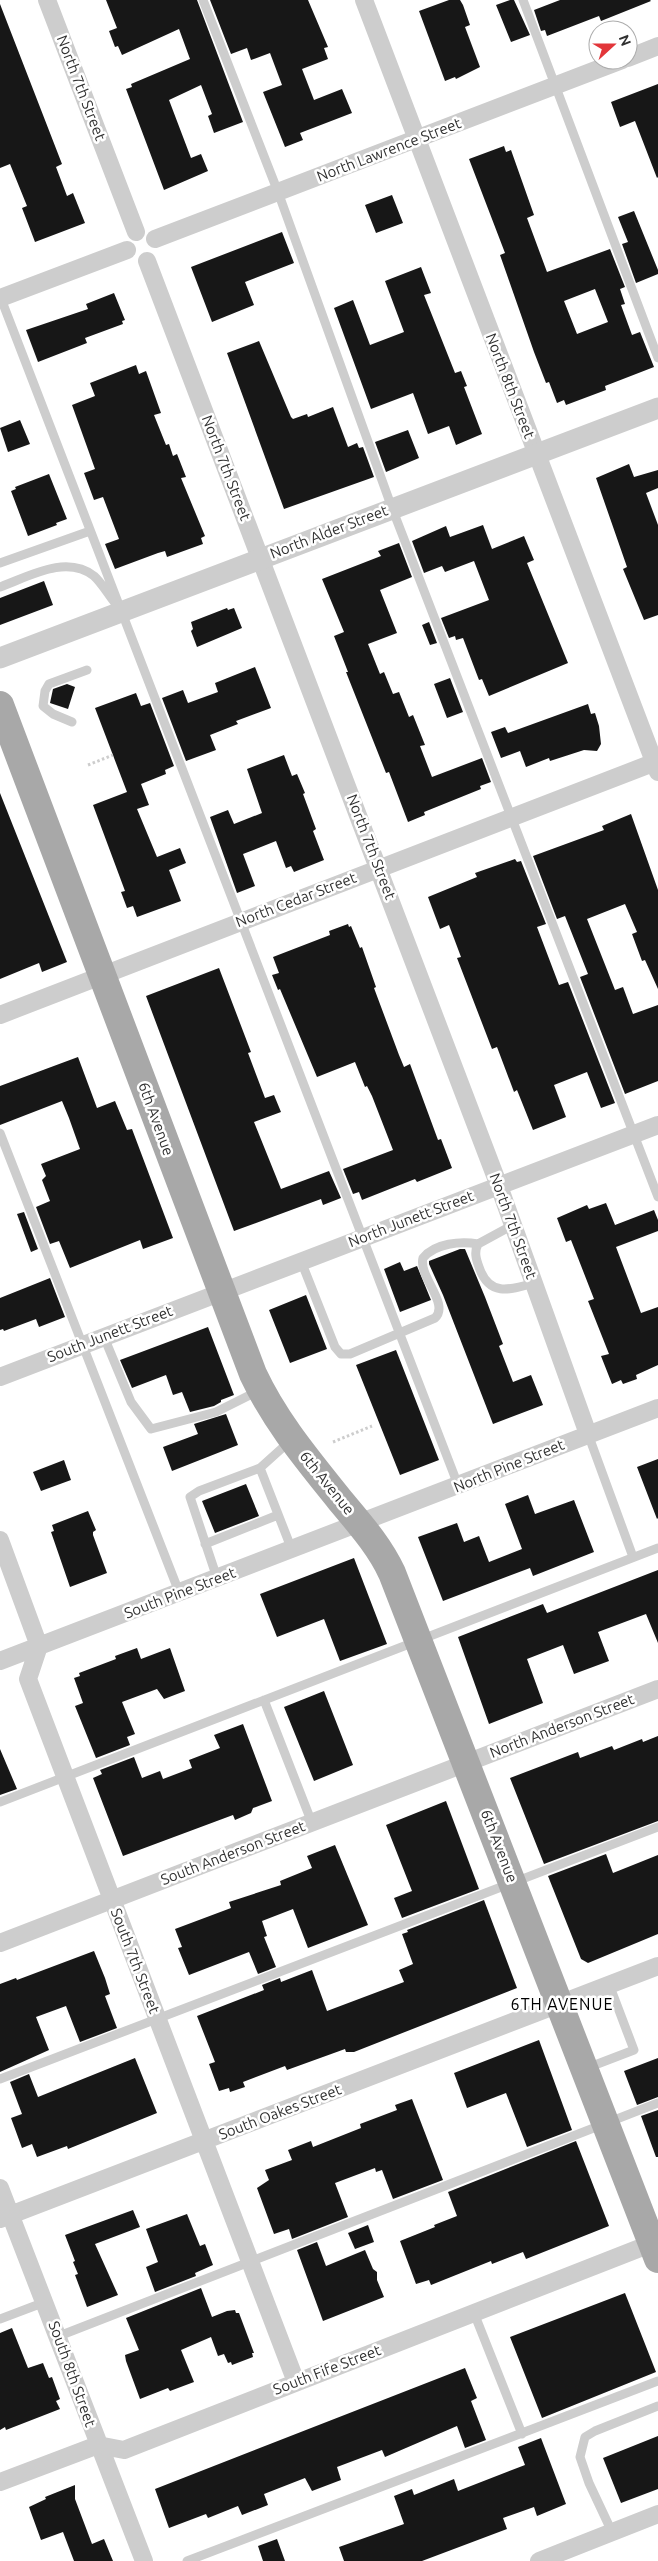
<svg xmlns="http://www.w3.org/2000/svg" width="658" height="2561" font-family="Ubuntu,sans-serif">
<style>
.building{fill:#171717;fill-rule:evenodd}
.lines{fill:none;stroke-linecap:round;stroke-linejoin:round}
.path{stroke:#cdcdcd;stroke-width:3;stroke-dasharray:2.5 2.5;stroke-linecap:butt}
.service{stroke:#cdcdcd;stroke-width:9}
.minor{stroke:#cdcdcd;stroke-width:18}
.tertiary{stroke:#cdcdcd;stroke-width:21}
.primary{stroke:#a8a8a8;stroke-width:28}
.labels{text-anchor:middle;stroke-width:5;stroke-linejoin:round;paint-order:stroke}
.street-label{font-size:15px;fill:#303030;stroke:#fff}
.neighbourhood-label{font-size:16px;letter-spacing:1px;fill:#000;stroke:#fff}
</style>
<rect width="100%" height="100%" fill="#fff"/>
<path class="building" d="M106 0H197L243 122 214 133 208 116 212 114 201 85 169 100 191 158 201 154 208 171 164 190 126 89 132 87 131 84 190 59 179 29 122 55 118 46 115 47 109 31 117 28Z
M210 0H308L328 47 324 48 328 59 302 69 314 100 342 89 352 113 300 133 303 140 285 147 263 92 282 85 270 53 251 60 247 48 231 54Z
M449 0H460L463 5 470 25 465 27 480 67 456 79 455 77 445 81 419 11Z
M510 0H514L530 35 511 42 496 5Z
M560 0H650L651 1 601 21 599 16 547 36 545 30 541 31 534 10Z
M0 4 62 164 56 167 67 196 73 193 85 223 35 242 22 208 27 206 10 164 0 168Z
M658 84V177L657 178 635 121 620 127 611 102Z
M504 146 506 152 511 150 534 215 527 218 547 272 610 249 625 287 620 289 625 304 621 305 632 335 640 332 654 367 605 386 606 390 566 405 564 400 557 403 549 382 546 383 534 352 500 255 505 253 469 159ZM595 289 608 322 577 334 564 301Z
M392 195 403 223 376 233 365 205Z
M634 211 658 270V274L636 283 622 244 628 242 618 217Z
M282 232 294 263 245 282 254 305 212 322 191 267Z
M421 267 431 293 424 295 455 373 461 371 467 386 464 387 482 434 456 445 449 426 428 434 413 393 371 409 334 308 353 300 370 345 404 332 385 281Z
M114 293 125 320 122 321 123 324 85 338 87 343 38 362 26 330 88 309 86 304Z
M259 341 291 417 293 419 307 414 308 417 333 407 348 447 357 443 359 448 363 447 374 477 284 509 227 353Z
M136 365 139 374 146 371 161 413 154 415 166 445 169 444 173 456 177 454 186 477 181 478 205 536 201 538 203 544 167 557 165 551 158 553 115 569 105 544 119 539 103 497 94 500 84 473 95 469 72 405 95 396 90 383Z
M20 420 30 444 8 452 0 428Z
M408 430 419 458 386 472 375 442Z
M629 464 634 477 658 470V488L646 493 658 525V615L644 620 623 569 627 567 596 478Z
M49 474 67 519 56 523 57 525 28 536 11 491 16 489 15 487Z
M483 525 492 549 524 536 534 560 527 563 568 663 489 696 482 679 479 680 463 638 456 640 455 636 449 638 441 618 489 600 474 561 445 572 442 566 424 573 412 541 446 526 450 537Z
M399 543 412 577 380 590 397 633 368 644 380 674 384 672 393 694 399 692 409 717 413 715 425 745 420 746 432 777 482 758 491 782 480 786 481 789 424 812 425 815 408 822 389 772 386 773 346 672H348L334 636 344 632 322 579 381 556 378 551Z
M44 581 53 605 0 625V598Z
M227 608 228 610 234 608 242 628 197 647 191 631 193 629 191 622Z
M429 622 437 643 430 645 422 625Z
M255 667 271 708 236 721 238 724 210 735 216 750 186 761 162 698 183 690 188 703 218 692 215 683Z
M450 678 463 712 447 718 434 684Z
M67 684 75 687 68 709 50 703 53 689Z
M136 693 141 706 150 703 174 766 165 770 166 774 141 784 149 805 137 809 157 857 180 848 186 863 169 870 181 901 137 917 133 906 127 908 121 892 125 891 93 805 127 792 95 708Z
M588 704 591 714 595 713 599 726 601 744 597 751 584 750 550 761 549 758 526 767 520 751 501 758 491 732 505 727 508 733Z
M284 755 292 776 297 774 305 793 303 794 316 829 313 831 324 860 294 872 291 866 286 868 276 841 243 854 255 886 237 893 210 817 228 810 234 824 262 813 247 769Z
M0 793 67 962 42 972 39 963 0 979Z
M631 814 658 890V989L645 960 642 961 632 934 637 932 625 904 587 919 615 990 623 987 633 1014 658 1005V1081L625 1094 580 977 588 974 565 916 557 919 533 856 604 830 602 826Z
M515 859 517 862 521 861 546 924 537 927 559 985 568 982 615 1103 601 1108 587 1072 554 1085 566 1117 533 1130 517 1090 514 1092 497 1047 492 1049 457 958 461 957 449 925 440 929 428 897 477 877 475 873Z
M348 924 349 927 351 926 360 948 362 947 376 987 374 988 399 1055 404 1067 410 1064 438 1140 441 1139 452 1168 417 1182 415 1179 362 1200 359 1192 353 1194 343 1169 393 1150 372 1096 367 1086 365 1087 355 1062 317 1077 280 989 278 990 272 975 279 973 273 957 330 935 329 931Z
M219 968 251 1052 248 1053 265 1098 274 1095 281 1112 254 1122 281 1189 329 1171 341 1198 323 1205 321 1199 234 1231 146 996Z
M78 1057 97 1108 115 1101 127 1130 132 1129 173 1238 143 1249 140 1240 70 1268 59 1241 50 1244 36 1207 50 1201 42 1180 46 1176 41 1164 80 1149 69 1118 62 1101 0 1125V1086Z
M606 1203 615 1225 654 1210 658 1220V1231L616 1247 641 1313 658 1307V1365L636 1375 637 1379 623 1384 621 1380 612 1384 601 1356 609 1354 588 1301 594 1299 571 1240 566 1242 557 1218 587 1205 589 1209Z
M24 1212 38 1249 31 1252 17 1214Z
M460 1249H465L485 1297 503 1344 499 1346 513 1382 531 1375 543 1405 493 1424 443 1295 429 1264V1261Z
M400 1262 404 1271 417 1266 431 1300 400 1312 384 1269Z
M50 1278 65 1317 39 1327 36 1319 4 1331 3 1329 0 1330V1298Z
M306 1295 327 1349 290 1363 269 1310Z
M208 1327 234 1395 221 1400V1402L214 1406 190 1412 182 1392 173 1395 166 1375 132 1388 120 1360Z
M396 1350 439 1460 400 1475 356 1365Z
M226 1414 238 1445 172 1471 163 1447 198 1434 194 1424Z
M658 1459V1518L657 1519 637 1467Z
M64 1460 71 1480 41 1491 33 1472Z
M246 1484 259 1516 215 1533 202 1501Z
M528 1495 535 1514 574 1500 594 1552 533 1576 530 1568 443 1601 418 1537 457 1523 464 1542 479 1536 489 1562 522 1549 505 1504Z
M88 1511 96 1530 93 1532V1535L107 1573 70 1587 51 1532 54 1531 52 1525Z
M354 1558 387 1644 340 1661 324 1619 277 1637 260 1594Z
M658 1570V1643L646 1614 598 1632 609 1661 574 1674 563 1645 527 1659 543 1703 489 1724 458 1637 543 1604 547 1613Z
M137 1648 141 1659 170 1648 185 1691 164 1699 157 1689 122 1702 135 1734 127 1737 130 1745 96 1758 75 1706 83 1703 74 1678 80 1676 79 1673 116 1659 115 1656Z
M324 1691 353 1765 314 1781 284 1707Z
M243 1724 272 1801 253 1808 251 1813 235 1820 233 1815 123 1856 93 1778 102 1774 100 1770 134 1757 142 1778 160 1771 163 1779 192 1768 189 1760 220 1748 214 1735Z
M658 1736V1821L544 1864 510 1778 578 1752 580 1758 612 1746 614 1750 642 1739 643 1742Z
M0 1749 17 1789 0 1795Z
M446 1801 479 1889 402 1918 394 1898 412 1891 386 1825Z
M335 1845 368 1925 308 1948 293 1909 262 1921 267 1936 264 1937 276 1967 258 1974 249 1952 189 1975 178 1948 182 1947 175 1929 231 1908 229 1902 281 1885 280 1881 312 1868 307 1856Z
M606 1854 613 1873 658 1855V1934L588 1963 581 1959 548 1876Z
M484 1900 517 1988 354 2052H346L345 2049 287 2070 285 2066 243 2082 245 2087 230 2092 229 2088 219 2091 209 2064 215 2062 197 2016 264 1990 262 1985 280 1978 281 1982 312 1970 327 2011 404 1982 399 1970 413 1964 402 1934 408 1932 407 1930Z
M94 1951 105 1978 110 1994 105 1996 117 2028 80 2042 66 2006 36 2017 49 2050 0 2072V1984L16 1978 17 1980Z
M539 2040 572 2130 527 2147 506 2093 467 2108 454 2073Z
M135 2058 157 2113 68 2149 67 2146 37 2157 32 2144 22 2148 11 2118 22 2114 10 2082 29 2074 38 2097Z
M658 2058V2097L637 2105 624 2071Z
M412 2099 443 2180 393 2199 382 2170 376 2172 375 2168 335 2183 348 2217 292 2239 289 2229 274 2234 257 2188 269 2180 265 2170 292 2160 288 2150 311 2141 313 2147 361 2128 360 2124 397 2110 395 2105Z
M658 2110V2157H656L641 2116Z
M576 2141 609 2226 526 2259 523 2252 492 2264 491 2261 431 2285 429 2280 416 2284 400 2241 435 2227 434 2225 457 2216 448 2192Z
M133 2210 140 2227 95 2244 118 2295 87 2307 75 2275 78 2274 73 2262 75 2261 65 2235Z
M187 2214 200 2246 205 2244 213 2265 195 2273 196 2276 155 2292 146 2267 158 2262 146 2229Z
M368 2225 374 2242 355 2249 348 2233Z
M317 2242 326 2266 365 2250 373 2269 377 2272V2280L384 2297 323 2321 297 2250Z
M201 2288 212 2317 227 2311 235 2310 236 2313H239L254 2353H252L253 2357 232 2365 231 2362 228 2363 224 2354 218 2356 211 2337 181 2350 194 2382 170 2391 168 2388 140 2399 126 2361 125 2355 139 2350 126 2318Z
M625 2293 656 2372 542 2418 510 2337Z
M12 2328 28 2368 43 2363 49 2378 52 2377 60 2399 56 2401 60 2409 6 2430 5 2427 0 2430V2333Z
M465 2368 477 2398 471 2401 486 2440 465 2448 457 2426 385 2457 382 2450 337 2467 341 2480 312 2491 305 2478 264 2494 268 2505 242 2515 238 2506 208 2518 206 2514 169 2528 155 2489Z
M658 2436V2489L621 2503 603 2458Z
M541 2438 566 2504 537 2516 534 2507 503 2518 507 2529 422 2561H344L339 2547 404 2524 394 2496 412 2489 414 2495 454 2479 458 2491 525 2465 518 2447Z
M75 2485V2499L92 2544 104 2539 113 2561H74L63 2532 41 2540 29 2507 46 2499 45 2497Z
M277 2539 285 2561H263L258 2546Z"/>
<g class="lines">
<path class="path" d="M88 765 113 755
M333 1442 372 1426"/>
<path class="service" d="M203 0 278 192 392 508 658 1197
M523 0 658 358
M0 296 458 1485
M0 563 90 531
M0 587C28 577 66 554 94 576 102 583 109 596 116 604
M72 722 53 714 43 706 45 691 49 684 87 670
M0 1133 179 1592
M513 1225 478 1244C474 1252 476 1259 479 1267 489 1297 510 1290 534 1283
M301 1261 335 1347 341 1354H350L435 1318C450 1304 418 1276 423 1258 435 1243 461 1241 478 1244
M104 1337 131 1402 151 1429 216 1412 258 1391
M588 1434 633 1557
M260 1468 292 1550
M205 1544 278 1515
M217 1578 190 1497 199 1491 260 1468 290 1441
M264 1700 312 1823
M0 1802 658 1548
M587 2068 634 2050 609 1984
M0 2079 658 1827
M474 2313 522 2434
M0 2319 45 2302
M59 2336 658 2103
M612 2532 589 2483 580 2457 585 2437 595 2431 658 2406
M187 2561 658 2381"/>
<path class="minor" d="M47 0 136 232
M364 0 658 772
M628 58 658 46
M155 239 622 60
M147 261 499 1186 588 1434
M0 298 127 250
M0 1015 658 761
M0 1377 658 1125
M0 1540 39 1646 28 1679 296 2382
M0 1661 658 1408
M0 1943 658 1689
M0 2188 144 2561
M0 2219 658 1966
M0 2482 98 2445 124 2450 658 2241
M539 2561 658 2514"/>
<path class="tertiary" d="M0 658 658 408"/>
<path class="primary" d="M0 705 253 1374C275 1421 307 1459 339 1499 358 1522 379 1545 392 1573L658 2259"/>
</g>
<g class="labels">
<g class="street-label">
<text transform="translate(81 88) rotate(69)" y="5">North 7th Street</text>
<text transform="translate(389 150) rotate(-21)" y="5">North Lawrence Street</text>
<text transform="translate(510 386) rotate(69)" y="5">North 8th Street</text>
<text transform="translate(226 468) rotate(69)" y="5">North 7th Street</text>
<text transform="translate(329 532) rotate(-21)" y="5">North Alder Street</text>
<text transform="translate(371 847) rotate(69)" y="5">North 7th Street</text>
<text transform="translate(296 900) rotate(-21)" y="5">North Cedar Street</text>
<text transform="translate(156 1119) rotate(70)" y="5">6th Avenue</text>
<text transform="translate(411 1219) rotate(-21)" y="5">North Junett Street</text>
<text transform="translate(513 1226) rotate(70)" y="5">North 7th Street</text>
<text transform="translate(110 1334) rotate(-21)" y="5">South Junett Street</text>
<text transform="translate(509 1466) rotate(-22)" y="5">North Pine Street</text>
<text transform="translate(327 1483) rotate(51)" y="5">6th Avenue</text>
<text transform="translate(180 1593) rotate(-21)" y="5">South Pine Street</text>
<text transform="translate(562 1726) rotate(-21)" y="5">North Anderson Street</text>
<text transform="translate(499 1846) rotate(69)" y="5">6th Avenue</text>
<text transform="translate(233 1853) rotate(-21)" y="5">South Anderson Street</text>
<text transform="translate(135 1961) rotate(69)" y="5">South 7th Street</text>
<text transform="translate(280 2112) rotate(-21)" y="5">South Oakes Street</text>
<text transform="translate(327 2370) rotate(-21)" y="5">South Fife Street</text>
<text transform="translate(72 2374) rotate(70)" y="5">South 8th Street</text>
</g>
<g class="neighbourhood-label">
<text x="562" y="2010">6TH AVENUE</text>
</g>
</g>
<g transform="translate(613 45) rotate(69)"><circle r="24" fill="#ffffff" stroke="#acacac"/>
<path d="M0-4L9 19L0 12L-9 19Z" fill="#e2363a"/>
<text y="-8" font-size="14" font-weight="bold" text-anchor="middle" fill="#303030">N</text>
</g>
</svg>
